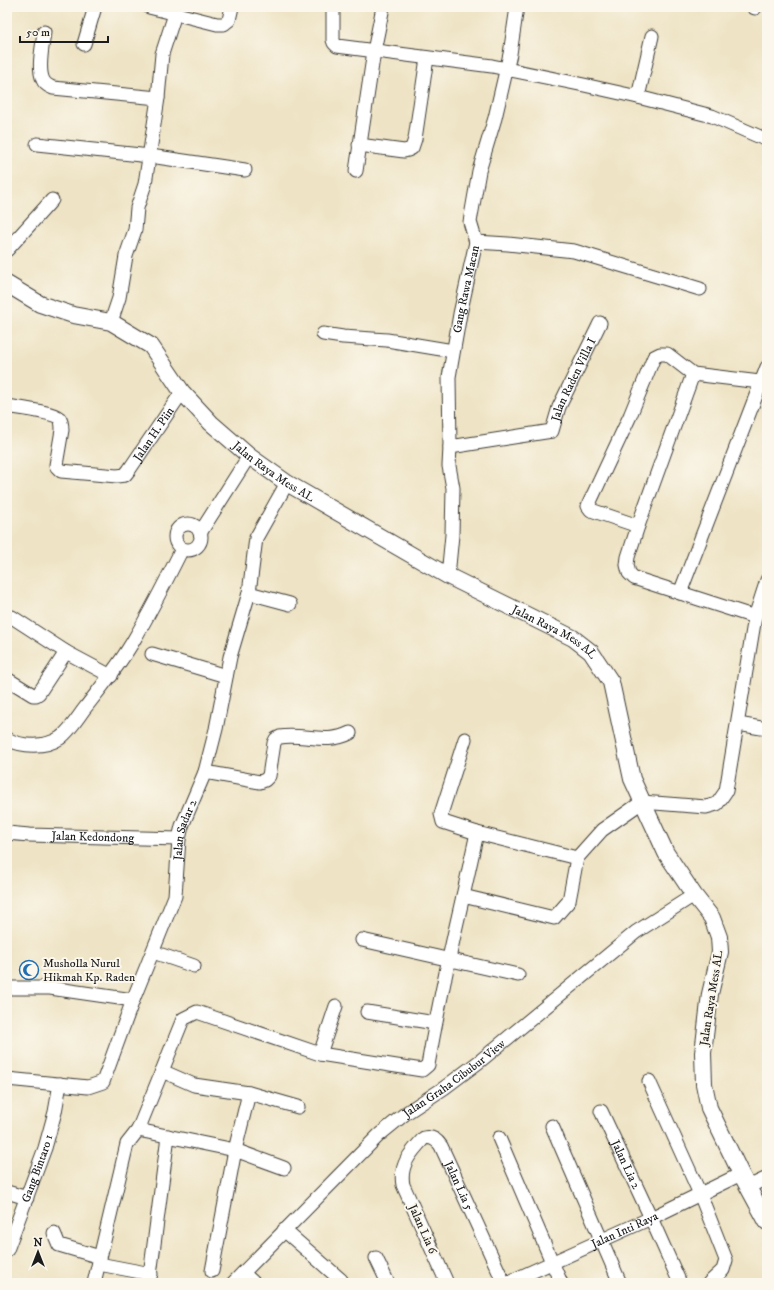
<svg xmlns="http://www.w3.org/2000/svg" width="774" height="1290" font-family="'IM FELL DW Pica',serif">
<style>
.lines{fill:none;stroke-linecap:round;stroke-linejoin:round}
.minor-casing{stroke:#3c3a35;stroke-width:15}
.tertiary-casing{stroke:#3c3a35;stroke-width:18}
.minor{stroke:#fff;stroke-width:13}
.tertiary{stroke:#fff;stroke-width:16}
.labels{text-anchor:middle;stroke-width:4;stroke-linejoin:round;paint-order:stroke}
.street-label{font-size:12px;fill:#1c1c1c;stroke:#fbf7ec}
.poi-label{font-size:12px;fill:#1c1c1c;stroke:#fbf7ec;text-anchor:start}
</style>
<rect width="100%" height="100%" fill="#fbf7ec"/>
<filter id="ink" filterUnits="userSpaceOnUse"><feTurbulence type="fractalNoise" baseFrequency=".025" numOctaves="2"/><feDisplacementMap in="SourceGraphic" scale="8" xChannelSelector="R" yChannelSelector="G"/><feConvolveMatrix kernelMatrix="1 2 1 2 8 2 1 2 1" color-interpolation-filters="sRGB"/></filter>
<filter id="wash" filterUnits="userSpaceOnUse"><feTurbulence type="fractalNoise" baseFrequency=".012" numOctaves="4" result="noise"/><feDisplacementMap in="SourceGraphic" scale="16" xChannelSelector="R" yChannelSelector="G"/><feGaussianBlur stdDeviation="0.9" result="paint"/><feColorMatrix in="noise" values="0 0 0 0 0 0 0 0 0 0 0 0 0 0 0 0 0 1.4 0 .05"/><feComposite in="paint" operator="in"/></filter>
<g filter="url(#wash)">
<rect width="100%" height="100%" fill="#eee3c4"/>
</g>
<g filter="url(#ink)">
<g class="lines">
<g class="minor-casing">
<g id="minor">
<path d="M149 7 217 24H224L229 20 232 7"/>
<path d="M333 7V40L334 43 337 46 492 66 584 85 638 97 712 116 767 140"/>
<path d="M753 7 755 8"/>
<path d="M44 32C43 45 37 68 43 80 45 85 49 86 53 88L158 98"/>
<path d="M84 44 95 7"/>
<path d="M638 97 652 36"/>
<path d="M37 144 150 156 245 170"/>
<path d="M359 145 404 151 408 150 412 148 415 139 427 58"/>
<path d="M356 171 374 51 383 7"/>
<path d="M476 242 508 244 574 251 700 289"/>
<path d="M7 250 52 200"/>
<path d="M111 322 119 298 126 256 135 230 137 208 145 184 158 98 162 54 175 14 176 7"/>
<path d="M323 334 343 337 387 340 453 351"/>
<path d="M693 374 638 526 628 557 627 565 629 573 634 578 755 617"/>
<path id="s1" d="M7 406C18 408 53 412 59 418 62 421 62 426 62 430L56 465 57 467 61 471 117 476 125 475 129 470 182 392"/>
<path id="s2" d="M450 447 552 431 559 407 600 323"/>
<circle cx="188" cy="537" r="13"/>
<path d="M638 526 591 510 588 506 630 416 654 357 660 354H667L693 374 760 382"/>
<path d="M200 533 249 456"/>
<path id="s3" d="M448 576 452 535 453 488 449 466 450 447 449 377 460 314 476 242 470 222 479 171 495 118 510 54 517 7"/>
<path d="M249 593 290 604"/>
<path d="M680 593 767 367"/>
<path d="M12 617 66 652 111 676"/>
<path d="M152 654 226 676"/>
<path d="M7 679 33 695H36L39 693 66 652"/>
<path d="M738 724 767 729"/>
<path d="M7 739C22 747 45 748 60 738 70 731 78 717 85 708 103 685 121 663 135 638 152 609 167 579 182 549"/>
<path d="M465 739 441 814 443 822 477 833 577 858"/>
<path d="M205 772 260 782 265 780 269 776 274 743 276 739 280 737C303 733 327 745 350 733"/>
<path id="s4" d="M7 833 29 835 179 839"/>
<path d="M463 896 477 833"/>
<path d="M362 940 518 975"/>
<path d="M153 952 194 966"/>
<path d="M7 988H50L133 1000"/>
<path d="M367 1012 435 1023"/>
<path d="M320 1054 336 1006"/>
<path id="s5" d="M7 1079 88 1087 103 1082 133 1000 175 896 179 839 182 826 205 772 216 729 230 657 249 593 256 538 287 483"/>
<path d="M649 1081 700 1194 726 1260 723 1270 709 1283"/>
<path d="M249 1093 298 1107"/>
<path id="s6" d="M601 1111 651 1218 680 1283"/>
<path d="M552 1126 620 1283"/>
<path d="M138 1130 162 1071"/>
<path d="M499 1138 561 1283"/>
<path d="M748 1187 767 1178"/>
<path d="M7 1192 27 1198"/>
<path d="M284 1230 341 1280"/>
<path d="M54 1233 59 1245 100 1257"/>
<path id="s7" d="M7 1250 45 1148 55 1112 60 1084"/>
<path d="M376 1258 388 1283"/>
<path d="M99 1264 151 1274"/>
<path d="M212 1271 235 1150 284 1168"/>
<path d="M243 1273 254 1283"/>
<path d="M94 1283 127 1144 138 1130 235 1150 249 1093 194 1085 162 1071 183 1019 197 1012 320 1054 422 1070 428 1065C438 1008 450 952 463 896L554 918 569 901 577 858 602 830 642 802 706 807 717 804 726 791 755 617 767 580"/>
<path d="M149 1283 168 1136"/>
<path id="s8" d="M233 1283 379 1135 406 1113 444 1088 480 1061 636 932 694 895"/>
<path id="s9" d="M447 1283 403 1185C399 1165 411 1152 424 1138 432 1136 437 1140 441 1146L504 1283"/>
<path id="s10" d="M507 1283 651 1218 741 1174"/>
</g>
</g>
<g class="tertiary-casing">
<g id="tertiary">
<path id="s11" d="M7 284 40 304 73 315 111 322 151 346 182 392 211 423 249 456 287 483 448 576 573 638 591 652 611 682 632 779 666 853 694 895 712 918 719 937 720 952 710 994 703 1053 704 1084 709 1108 741 1174 767 1222"/>
</g>
</g>
<use href="#minor" class="minor"/>
<use href="#tertiary" class="tertiary"/>
</g>
</g>
<defs>
<g id="mosque-ring" transform="scale(1)"><circle r="9.5" fill="#fbf7ec" stroke="#1f6fb2" stroke-width="1.5"/><path d="M3.5-4.9A6 6 0 1 0 3.5 4.9A5 5 0 1 1 3.5-4.9Z" fill="#1f6fb2"/></g>
</defs>
<g fill-rule="evenodd">
<use href="#mosque-ring" x="29" y="970"/>
</g>
<g class="labels">
<g class="street-label">
<text dy="4" stroke="none"><textPath href="#s3" startOffset="289">Gang Rawa Macan</textPath></text>
<text dy="4" stroke="none"><textPath href="#s2" startOffset="159">Jalan Raden Villa I</textPath></text>
<text dy="4" stroke="none"><textPath href="#s1" startOffset="224">Jalan H. Piin</textPath></text>
<text dy="4" stroke="none"><textPath href="#s11" startOffset="336">Jalan Raya Mess AL</textPath></text>
<text dy="4" stroke="none"><textPath href="#s11" startOffset="660">Jalan Raya Mess AL</textPath></text>
<text dy="4" stroke="none"><textPath href="#s5" startOffset="364">Jalan Sadar 2</textPath></text>
<text dy="4" stroke="none"><textPath href="#s4" startOffset="86">Jalan Kedondong</textPath></text>
<text transform="translate(711 998) rotate(-81)" y="4">Jalan Raya Mess AL</text>
<text dy="4" stroke="none"><textPath href="#s8" startOffset="302">Jalan Graha Cibubur View</textPath></text>
<text dy="4" stroke="none"><textPath href="#s6" startOffset="59">Jalan Lia 2</textPath></text>
<text dy="4" stroke="none"><textPath href="#s7" startOffset="87">Gang Bintaro 1</textPath></text>
<text dy="4" stroke="none"><textPath href="#s9" startOffset="225">Jalan Lia 5</textPath></text>
<text transform="translate(423 1229) rotate(66)" y="4">Jalan Lia 6</text>
<text dy="4" stroke="none"><textPath href="#s10" startOffset="129">Jalan Inti Raya</textPath></text>
</g>
<g class="poi-label">
<text x="43" y="967">Musholla Nurul<tspan x="43" dy="14">Hikmah Kp. Raden</tspan></text>
</g>
</g>
<rect width="774" height="1290" fill="none" stroke="#fbf7ec" stroke-width="24"/>
<g transform="translate(38 1252)" stroke="#fbf7ec" stroke-width="3" paint-order="stroke">
<path d="M0-3L7 15L0 10L-7 15Z" fill="#1c1c1c"/>
<text y="-6" font-size="11" font-weight="bold" text-anchor="middle" fill="#1c1c1c">N</text>
</g>
<path d="M20 36v6h88v-6" fill="none" stroke="#1c1c1c" stroke-width="2"/>
<text x="26" y="36" font-size="12" fill="#1c1c1c" stroke="#fbf7ec" stroke-width="3" paint-order="stroke">50 m</text>
</svg>
